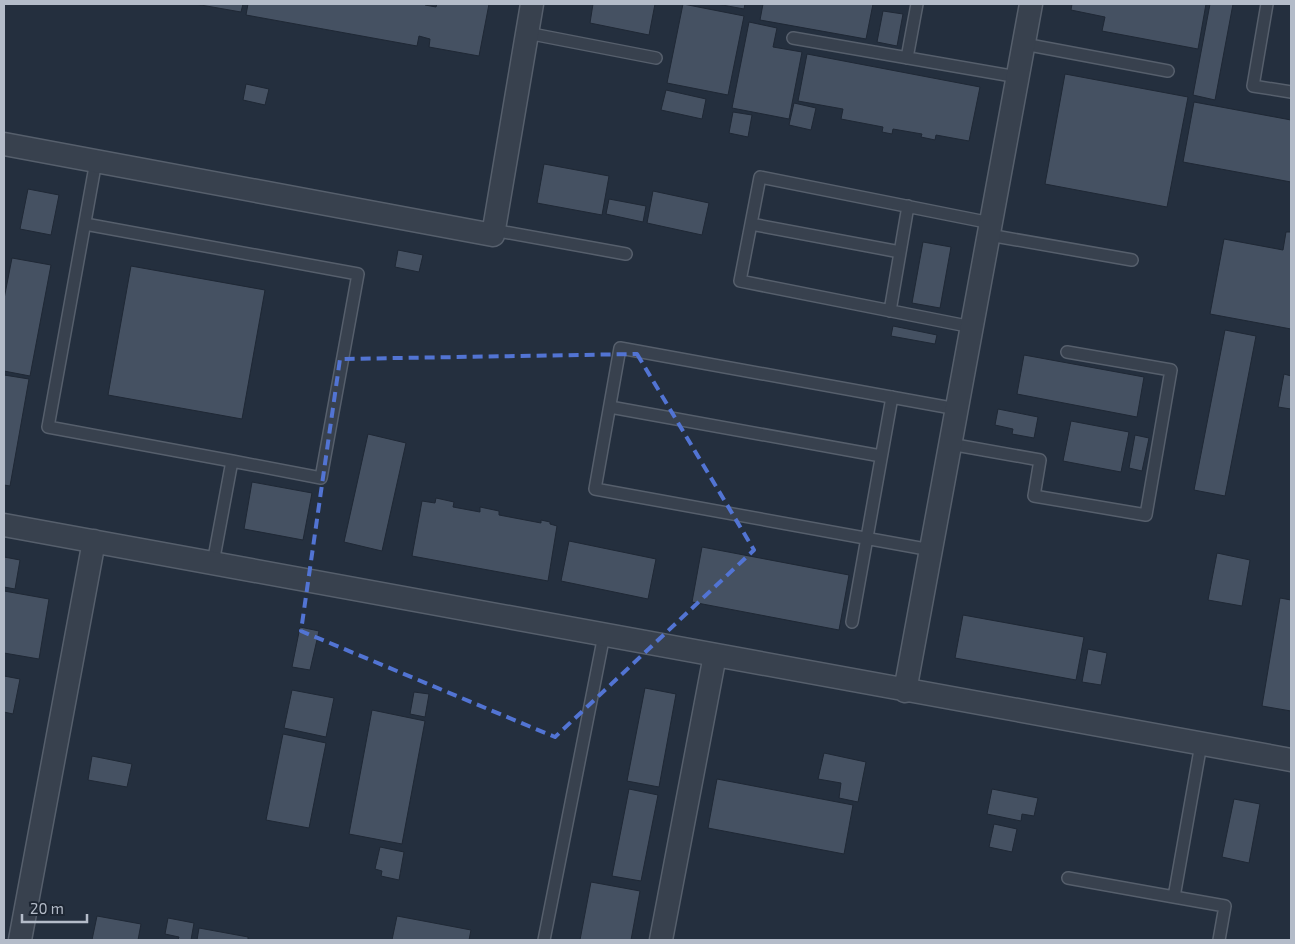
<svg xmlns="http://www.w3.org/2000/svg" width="1295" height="944" font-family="'Exo 2',sans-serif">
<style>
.building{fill:#455162;stroke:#1f2835}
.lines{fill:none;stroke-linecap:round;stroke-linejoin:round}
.lane-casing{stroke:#565f6c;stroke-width:14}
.street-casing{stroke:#565f6c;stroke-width:25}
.lane{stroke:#38414e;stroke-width:11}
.street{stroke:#38414e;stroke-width:22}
.marked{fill:none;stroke:#5274d3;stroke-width:4;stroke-dasharray:10 6;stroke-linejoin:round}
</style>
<rect width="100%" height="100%" fill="#242f3e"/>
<path class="building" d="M195 4H243L241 12Z
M248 4H425V5L436 7 437 4H489L479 56 429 47 430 39 419 36 417 46 246 15Z
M593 4H655L649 35 590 23Z
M683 4 744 16 728 95 667 83Z
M717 4H745L744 9Z
M763 4H873L866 39 760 20Z
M1072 4H1206L1198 49 1102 31 1105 17 1071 10Z
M1210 4H1233L1215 100 1193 95Z
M883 11 903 14 897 46 877 42Z
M749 22 777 28 773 47 802 52 789 119 732 108Z
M807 54 980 87 969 141 936 135 935 140 921 137 922 134 893 129 892 134 882 132 883 127 841 119 843 109 798 101Z
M1065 74 1188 97 1167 207 1045 184Z
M246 84 269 89 265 105 243 100Z
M666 90 706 99 702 119 661 110Z
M1194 102 1291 120V182L1183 162Z
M794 103 816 108 811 130 789 125Z
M733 112 752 115 748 137 729 133Z
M544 164 609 176 602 215 537 203Z
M28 189 59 195 51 235 20 229Z
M653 191 709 203 702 235 647 223Z
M609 199 646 206 643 222 606 214Z
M1286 232H1291V329L1210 314 1224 239 1283 250Z
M923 242 951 247 940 308 912 303Z
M398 250 423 255 419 272 395 267Z
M12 258 51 265 30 376 4 371V299Z
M131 266 265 290 242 419 108 395Z
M893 326 937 335 935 344 891 336Z
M1225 330 1256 336 1225 496 1194 490Z
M1024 355 1144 377 1137 417 1017 394Z
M1284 374 1291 376V409L1278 407Z
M4 375 29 379 10 486 4 485Z
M998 409 1038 417 1034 438 1012 434 1013 429 995 425Z
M1071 421 1129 432 1121 472 1063 461Z
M368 434 406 443 382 551 344 542Z
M1135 435 1149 438 1142 471 1129 468Z
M252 482 312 493 303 540 244 529Z
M436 498 454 502 453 507 480 512V507L499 511V515L541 523V520L550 522V524L557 526 548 581 412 556 422 501 435 503Z
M569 541 656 559 648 599 561 581Z
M702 547 849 575 839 630 692 602Z
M1217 553 1250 560 1242 606 1208 600Z
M4 557 20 560 15 589 4 587Z
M4 591 49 599 39 659 4 653Z
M1280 598 1291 600V711L1262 706Z
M963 615 1084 637 1076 680 955 658Z
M300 627 319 631 310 670 292 667Z
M1088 649 1107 653 1101 685 1082 682Z
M4 676 20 679 13 714 4 712Z
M645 688 676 694 659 787 627 781Z
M292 690 334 698 326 737 284 728Z
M414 692 429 694 425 717 410 714Z
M372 710 425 721 402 844 349 834Z
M283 734 326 743 309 828 266 820Z
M824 753 866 762 858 802 839 798 841 783 818 779Z
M92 756 132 764 127 787 88 780Z
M717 779 853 805 844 854 708 828Z
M629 789 658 795 641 881 612 876Z
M992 789 1038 798 1034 816 1022 814 1021 821 987 814Z
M1234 799 1260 804 1249 863 1222 857Z
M994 824 1017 829 1012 852 989 847Z
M380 847 404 852 399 880 381 876 382 871 375 869Z
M591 882 640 891 631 940H580Z
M97 916 141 924 138 940H92Z
M397 916 471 930 469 940H392Z
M168 918 194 923 191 940H178L179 937 165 934Z
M199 928 248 937V940H197Z"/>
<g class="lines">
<g class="lane-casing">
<path id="lane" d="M1267 4 1253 86 1291 92
M527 33 656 58
M793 38 1018 77
M1024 44 1168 71
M907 58 917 4
M96 161 48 427 232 461 213 563
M85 224 358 274 321 478 232 461
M751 224 900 252
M493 230 626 254
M989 235 1132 260
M890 311 908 206
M972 327 740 281 760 177 991 223
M610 407 881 456
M950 444 1040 460 1034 496 1146 515 1171 370 1067 352
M931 550 595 489 620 348 957 409
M852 622 892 397
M1068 878 1174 897 1201 744
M1174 897 1225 906 1219 940
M544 940 604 635"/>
</g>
<g class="street-casing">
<path id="street" d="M4 144 493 235 532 4
M4 525 1291 760
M905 691 1031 4
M20 940 94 541
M661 940 715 655"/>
</g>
<use href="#lane" class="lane"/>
<use href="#street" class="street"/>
</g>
<path class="marked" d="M637 354 754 550 555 737 301 631 340 359Z"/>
<rect width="1295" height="944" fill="none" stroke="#b4bcc9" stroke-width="10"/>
<path d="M22 914v8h65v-8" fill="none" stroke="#b4bcc9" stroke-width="2.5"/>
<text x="30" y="914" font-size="15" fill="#b4bcc9" stroke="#1d2633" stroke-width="4" paint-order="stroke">20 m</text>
</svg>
